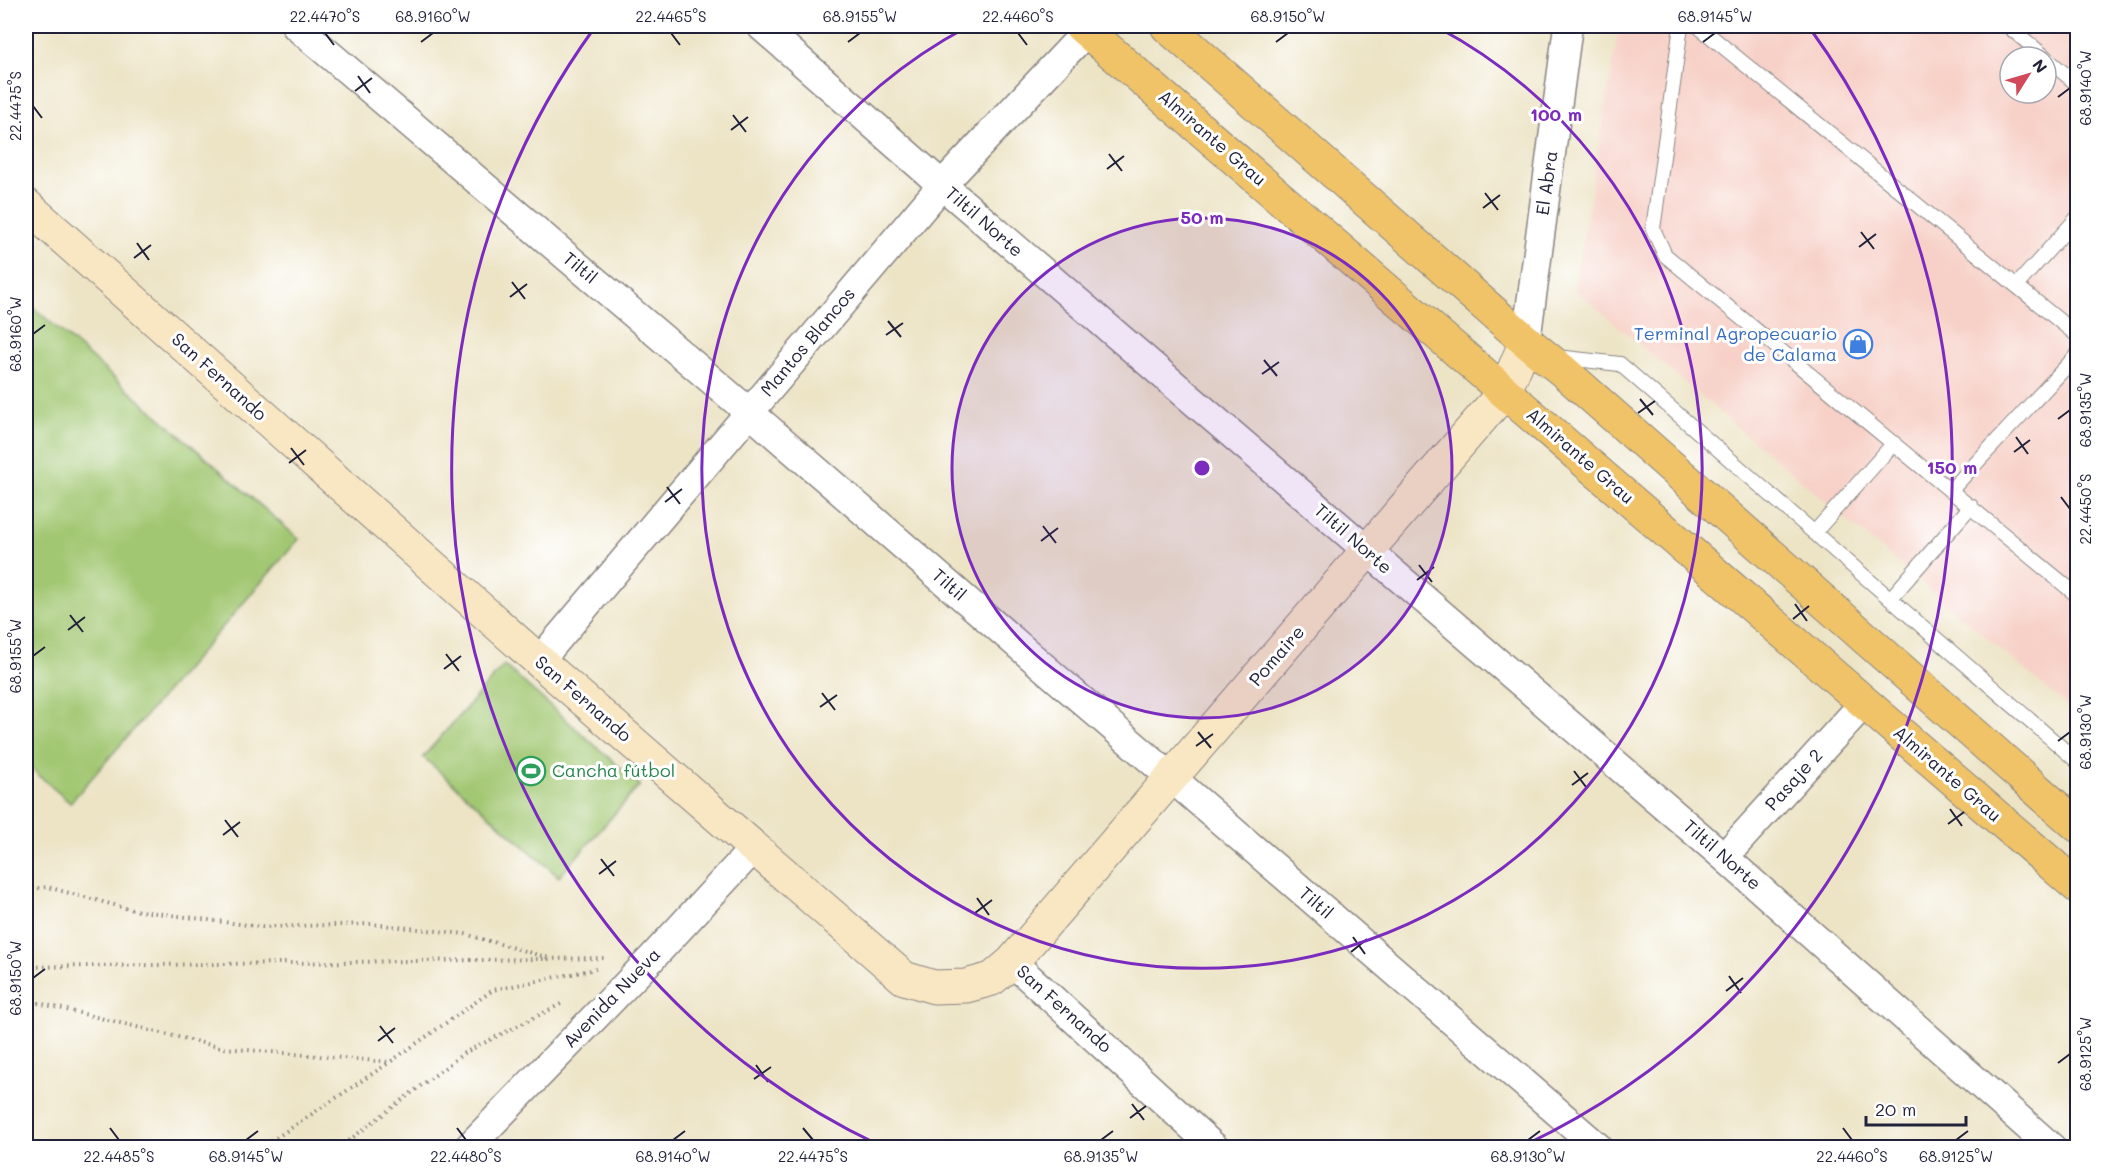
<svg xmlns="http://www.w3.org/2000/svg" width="2103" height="1173" font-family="Mali,sans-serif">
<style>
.built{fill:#f7d1c8;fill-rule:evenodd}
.green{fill:#a2c772;stroke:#627456;stroke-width:1.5}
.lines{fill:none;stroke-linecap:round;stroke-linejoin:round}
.lane-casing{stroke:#888380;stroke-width:16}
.street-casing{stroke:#888380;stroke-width:31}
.secondary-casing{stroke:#888380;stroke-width:35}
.primary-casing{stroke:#888380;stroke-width:35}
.path{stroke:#888380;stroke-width:4;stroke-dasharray:1.5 4.5;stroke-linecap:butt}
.lane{stroke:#fff;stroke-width:14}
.street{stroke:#fff;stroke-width:28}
.secondary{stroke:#f9e7c3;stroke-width:33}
.primary{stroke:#f0c369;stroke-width:33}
.ticks{fill:none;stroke:#22223b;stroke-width:2}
.ring{fill:none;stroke:#7b2cbf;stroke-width:3}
.labels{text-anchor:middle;stroke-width:6;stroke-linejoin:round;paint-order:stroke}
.street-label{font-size:18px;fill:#22223b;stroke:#fff}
.shop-label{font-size:18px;fill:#366cbe;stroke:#fff;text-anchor:end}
.leisure-label{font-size:18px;fill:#27864d;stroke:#fff;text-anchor:start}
.centre{fill:#7b2cbf;stroke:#fff;stroke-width:3}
.ring-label{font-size:18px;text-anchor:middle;font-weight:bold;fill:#7b2cbf;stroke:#fff;stroke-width:6;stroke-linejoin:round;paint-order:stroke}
.neatline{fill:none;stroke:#22223b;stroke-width:2}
.ticks-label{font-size:15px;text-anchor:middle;fill:#22223b}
</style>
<rect width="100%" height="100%" fill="#fff"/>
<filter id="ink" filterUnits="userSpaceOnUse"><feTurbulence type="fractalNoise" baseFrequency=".0167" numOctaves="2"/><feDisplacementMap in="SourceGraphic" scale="12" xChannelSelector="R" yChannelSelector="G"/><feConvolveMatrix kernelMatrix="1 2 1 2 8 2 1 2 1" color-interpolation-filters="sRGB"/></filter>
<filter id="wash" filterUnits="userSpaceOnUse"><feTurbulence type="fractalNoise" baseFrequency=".008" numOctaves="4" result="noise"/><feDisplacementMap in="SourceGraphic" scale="24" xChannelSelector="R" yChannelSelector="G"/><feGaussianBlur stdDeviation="1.35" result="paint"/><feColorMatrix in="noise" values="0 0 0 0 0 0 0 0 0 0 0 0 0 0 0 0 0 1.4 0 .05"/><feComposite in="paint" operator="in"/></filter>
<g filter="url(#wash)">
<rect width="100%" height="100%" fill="#ede4c6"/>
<path class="built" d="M1619 26H2077V714L1575 290ZM2010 57H2046V93H2010Z"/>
<path class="green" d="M26 301 299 539 70 803 26 764Z
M504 665 640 785 559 877 423 757Z"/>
</g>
<g filter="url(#ink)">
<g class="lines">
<g class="lane-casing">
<path id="lane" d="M1681 26 1653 229 1665 255 2078 596
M1698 26 2078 336
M2008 26 2045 57
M2046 58 2078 85
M2017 285 2078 217
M1557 357 1620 364 2078 762
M1951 490 2078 354
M1814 533 1894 443
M1890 599 1971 506"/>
</g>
<g class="street-casing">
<path id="street" d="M296 26 749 412 1599 1148
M761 26 942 185 1724 857 2052 1148
M1526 341 1568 26
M539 661 942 185 1087 31
M1724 857 1864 703
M1012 962 1215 1148
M468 1148 652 958 755 847"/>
</g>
<g class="secondary-casing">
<path id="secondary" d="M26 205 539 661 904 978 934 987 966 986 992 979 1012 962 1505 391 1526 341"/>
</g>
<g class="primary-casing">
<path id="primary" d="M1081 26 2078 887
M1167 26 1526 341 1563 371 2078 826"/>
</g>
<path class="path" d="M26 890 47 887 133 910 262 927 372 924 465 934 549 958
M26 967 607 958
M26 1000 223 1048 390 1062 493 990 596 969
M261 1148 390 1062
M339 1148 464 1053 561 1004"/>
<use href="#lane" class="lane"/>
<use href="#street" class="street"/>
<use href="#secondary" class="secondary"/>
<use href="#primary" class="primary"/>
</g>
</g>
<path class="ticks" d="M325 33 334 45M671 33 680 45M1018 33 1027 45M421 42 433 33M848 42 860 33M1276 42 1288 33M1703 42 1715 33M358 76 370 93M355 91 372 78M2058 97 2070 88M33 106 42 118M733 115 746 132M731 130 748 117M1109 154 1122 171M1107 169 1124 156M1485 193 1498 210M1483 208 1500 195M1861 232 1874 249M137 243 149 260M1859 247 1876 234M134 258 151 245M512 282 525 299M510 297 527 284M888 321 901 337M33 334 45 325M886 335 903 323M1264 360 1277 376M1262 374 1279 362M1640 399 1653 415M1638 413 1655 401M2058 419 2070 410M2016 437 2028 454M291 448 304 465M2014 452 2030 440M289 463 306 450M667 487 680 504M2061 497 2070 509M665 502 682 489M1043 526 1056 543M1041 541 1058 528M1419 565 1432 582M1417 580 1434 567M1795 604 1807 621M70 615 83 632M1793 619 1809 606M68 630 85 617M446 654 459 671M33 656 45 647M444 669 461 656M822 693 835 710M820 707 837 695M1198 732 1211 748M2058 741 2070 732M1196 746 1213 734M1574 771 1586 787M1572 785 1588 773M1950 809 1962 826M225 820 238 837M1948 824 1964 812M223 835 240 822M601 859 614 876M599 874 616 861M977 898 989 915M975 913 992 900M1353 937 1365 954M1351 952 1367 939M1729 976 1741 993M33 978 45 969M1726 991 1743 978M380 1026 393 1043M378 1041 395 1028M2058 1063 2070 1054M756 1065 768 1082M754 1079 771 1067M1132 1104 1144 1120M1130 1118 1146 1106M110 1128 119 1140M457 1128 466 1140M803 1128 813 1140M1843 1128 1852 1140M246 1140 258 1131M673 1140 685 1131M1101 1140 1113 1131M1528 1140 1540 1131M1956 1140 1968 1131"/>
<circle cx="1202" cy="468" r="250" fill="#7b2cbf" fill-opacity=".12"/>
<g class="ring">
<circle cx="1202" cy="468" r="250"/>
<path d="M1437 27A500 500 0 1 1 967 27"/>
<path d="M879 1145A750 750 0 0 1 595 27M1809 27A750 750 0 0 1 1525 1145"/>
</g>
<defs>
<g id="shop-ring" transform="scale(1.5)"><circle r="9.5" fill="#fff" stroke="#3f7fe0" stroke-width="1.5"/><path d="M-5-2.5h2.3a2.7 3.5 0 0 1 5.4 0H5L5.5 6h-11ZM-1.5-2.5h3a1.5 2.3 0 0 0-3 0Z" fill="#3f7fe0"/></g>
<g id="stadium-ring" transform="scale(1.5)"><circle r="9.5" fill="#fff" stroke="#2e9e5b" stroke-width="1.5"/><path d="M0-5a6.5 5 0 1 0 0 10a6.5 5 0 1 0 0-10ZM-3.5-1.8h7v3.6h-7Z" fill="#2e9e5b"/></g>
</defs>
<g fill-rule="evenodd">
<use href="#shop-ring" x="1858" y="344"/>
<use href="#stadium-ring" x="531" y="771"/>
</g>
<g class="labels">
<g class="street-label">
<text transform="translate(1212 138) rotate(41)" y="6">Almirante Grau</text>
<text transform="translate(1547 183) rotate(-82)" y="6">El Abra</text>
<text transform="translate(984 222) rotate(41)" y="6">Tiltil Norte</text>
<text transform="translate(580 268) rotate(40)" y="6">Tiltil</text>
<text transform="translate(808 342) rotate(-50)" y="6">Mantos Blancos</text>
<text transform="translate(219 377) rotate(42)" y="6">San Fernando</text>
<text transform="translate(1580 456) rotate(41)" y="6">Almirante Grau</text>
<text transform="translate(1353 539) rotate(41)" y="6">Tiltil Norte</text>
<text transform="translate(949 585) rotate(41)" y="6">Tiltil</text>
<text transform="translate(1277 656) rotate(-49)" y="6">Pomaire</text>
<text transform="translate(583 699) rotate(41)" y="6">San Fernando</text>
<text transform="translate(1947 774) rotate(41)" y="6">Almirante Grau</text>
<text transform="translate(1794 780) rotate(-48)" y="6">Pasaje 2</text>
<text transform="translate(1722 855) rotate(41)" y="6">Tiltil Norte</text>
<text transform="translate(1316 903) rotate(41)" y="6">Tiltil</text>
<text transform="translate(612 998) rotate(-46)" y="6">Avenida Nueva</text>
<text transform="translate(1064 1009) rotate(42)" y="6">San Fernando</text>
</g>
<g class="shop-label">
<text x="1837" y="340">Terminal Agropecuario<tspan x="1837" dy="21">de Calama</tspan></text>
</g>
<g class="leisure-label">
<text x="552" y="777">Cancha fútbol</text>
</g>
</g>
<circle cx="1202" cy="468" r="9" class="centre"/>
<g class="ring-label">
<text x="1556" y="121">100 m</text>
<text x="1202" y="224">50 m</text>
<text x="1952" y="474">150 m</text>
</g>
<rect width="2103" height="1173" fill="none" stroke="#fff" stroke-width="66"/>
<g transform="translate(2028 75) rotate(53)"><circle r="28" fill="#ffffff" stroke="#a7a7b1" stroke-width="1.5"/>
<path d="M0-4.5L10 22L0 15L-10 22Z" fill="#d1495b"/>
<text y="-9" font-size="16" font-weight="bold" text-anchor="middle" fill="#22223b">N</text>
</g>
<path d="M1866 1116v9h100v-9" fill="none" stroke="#22223b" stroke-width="3"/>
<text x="1875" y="1116" font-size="18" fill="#22223b" stroke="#ffffff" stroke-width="4.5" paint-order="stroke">20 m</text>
<rect x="33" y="33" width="2037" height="1107" class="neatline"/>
<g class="ticks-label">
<text x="325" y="22">22.4470°S</text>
<text x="433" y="22">68.9160°W</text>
<text x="671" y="22">22.4465°S</text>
<text x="860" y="22">68.9155°W</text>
<text x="1018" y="22">22.4460°S</text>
<text x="1288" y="22">68.9150°W</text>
<text x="1715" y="22">68.9145°W</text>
<text transform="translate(2086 88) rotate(-90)" y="5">68.9140°W</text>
<text transform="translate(16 106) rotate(-90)" y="5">22.4475°S</text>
<text transform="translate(16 334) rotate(-90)" y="5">68.9160°W</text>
<text transform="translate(2086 410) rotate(-90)" y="5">68.9135°W</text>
<text transform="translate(2086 509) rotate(-90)" y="5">22.4450°S</text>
<text transform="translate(16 656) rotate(-90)" y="5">68.9155°W</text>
<text transform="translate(2086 732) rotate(-90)" y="5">68.9130°W</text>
<text transform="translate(16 978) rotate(-90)" y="5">68.9150°W</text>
<text transform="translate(2086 1054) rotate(-90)" y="5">68.9125°W</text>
<text x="119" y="1162">22.4485°S</text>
<text x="246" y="1162">68.9145°W</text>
<text x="466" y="1162">22.4480°S</text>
<text x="673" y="1162">68.9140°W</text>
<text x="813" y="1162">22.4475°S</text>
<text x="1101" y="1162">68.9135°W</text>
<text x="1528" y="1162">68.9130°W</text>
<text x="1852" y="1162">22.4460°S</text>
<text x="1956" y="1162">68.9125°W</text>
</g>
</svg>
